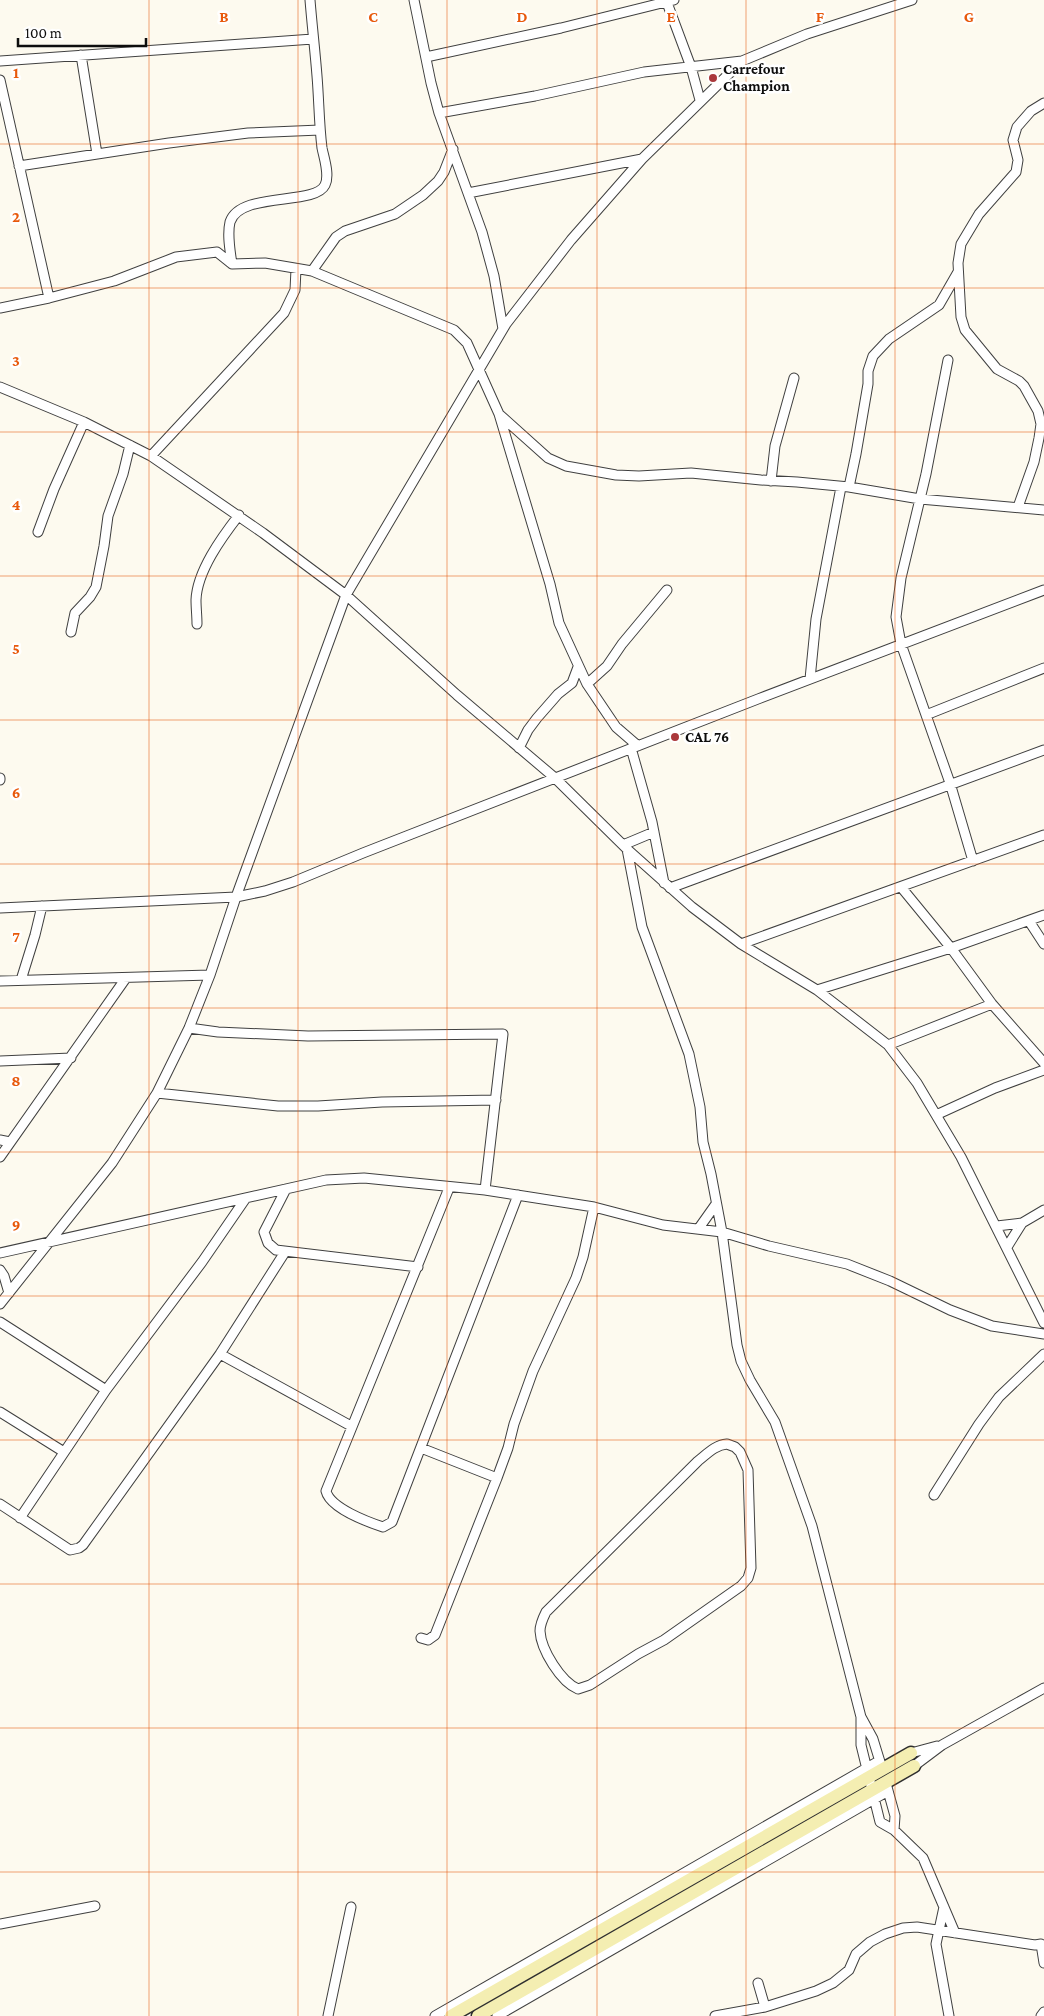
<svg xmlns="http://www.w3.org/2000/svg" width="1044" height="2016" font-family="'Crimson Pro',serif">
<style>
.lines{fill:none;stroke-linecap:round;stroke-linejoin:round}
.minor-casing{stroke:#404040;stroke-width:11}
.secondary-casing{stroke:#2f2f2f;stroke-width:15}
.minor{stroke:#fff;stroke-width:9}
.secondary{stroke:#f4eeb2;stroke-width:12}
.grid{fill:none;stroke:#e8590c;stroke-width:1;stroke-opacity:0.55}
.poi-dot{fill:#aa383b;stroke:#fff;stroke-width:2}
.labels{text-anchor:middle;stroke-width:5;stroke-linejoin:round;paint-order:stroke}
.poi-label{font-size:15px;font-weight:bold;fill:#0d0d0d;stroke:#fff;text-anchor:start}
.grid-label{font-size:16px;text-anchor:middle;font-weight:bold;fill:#e8590c;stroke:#fff;stroke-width:5;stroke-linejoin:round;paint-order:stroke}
</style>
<rect width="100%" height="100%" fill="#fdfaef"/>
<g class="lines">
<g class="minor-casing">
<path id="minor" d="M414 0 431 83 439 113 482 232 494 276 503 329
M666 0 691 67 700 100
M81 55 97 154
M426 57 561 28 674 0
M0 61 313 39
M0 80 49 298
M439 113 535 96 644 72 742 61
M19 166 169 143 248 133 320 130
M468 193 642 159
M232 264C230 250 227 235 230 222 240 191 315 206 325 185 330 175 324 158 322 148 319 124 319 100 317 76 315 50 312 25 310 0
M312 271 336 237 345 231 395 214 423 195 438 181 444 172 453 149
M0 308 49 298 114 281 176 257 217 252 232 264 265 263 312 271 454 330 467 343 499 414 548 458 566 466 616 475 639 476 691 473 761 480 797 482 849 487 920 499 1044 510
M948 360 926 474 901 578 896 617 901 644 950 783 973 861
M0 387 84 422 151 456 263 533 346 595 457 695 555 778 627 849 692 907 741 944 817 990 888 1045 917 1083 961 1157 1044 1323
M499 414 550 584 559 623 587 684 616 727 638 746
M151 456 284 313 295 290 296 269
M771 481 775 446 794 378
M849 487 856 454 868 384V371L873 356 889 339 939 305 958 272
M1018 507 1034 462 1039 438 1041 424 1038 411 1024 386 1019 381 997 369 965 330 961 317 958 263 961 244 979 214 1016 172 1018 160 1013 140 1017 127 1031 111 1044 103
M38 532 54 489 84 422
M197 624C197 616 196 608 196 600 197 571 222 537 239 515
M71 632 75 613 90 597 96 587 104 546 108 516 123 474 130 445
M810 679 816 619 841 487
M587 684 607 666 622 644 667 590
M926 715 1044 668
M519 748 528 730 537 718 558 694 572 683 578 667
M631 748 652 822 664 883
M0 778V780
M623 845 654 832
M627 849 642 927 689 1054 700 1107 703 1142 711 1174 722 1232 737 1345 741 1361 750 1380 775 1422 812 1526 861 1717V1745L880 1822 894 1830 923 1858 955 1933
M901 887 951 948 992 1004 1044 1063
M670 888 1044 750
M0 908 236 897 265 891 293 882 363 853 758 699 1044 590
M1029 921 1044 944
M741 944 1044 835
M21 980 35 935 42 906
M0 981 210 975
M817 990 951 948 1044 915
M189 1028 218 1032 308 1036 503 1034 485 1190
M888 1045 992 1004
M0 1061 71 1058
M157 1093 278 1106H318L382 1102 496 1100
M936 1115 995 1088 1044 1070
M0 1140 10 1142
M0 1157 126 978
M449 1188 326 1491C330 1508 368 1522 383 1527L392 1522 518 1195
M286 1189 264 1232 268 1243 276 1250 418 1267
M997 1226 1022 1223
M699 1228 716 1204
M1007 1247 1022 1223 1044 1210
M0 1253 326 1180 364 1178 485 1190 594 1207 663 1225 722 1232 769 1246 847 1264 890 1281 950 1310 992 1326 1044 1334
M0 1270 4 1276 9 1293
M0 1304 112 1163 157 1093 189 1028 210 975 236 897 346 595 506 324 571 240 642 159 742 61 807 34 912 0
M0 1322 106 1390
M220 1354 351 1426
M0 1412 64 1452
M727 1444 735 1447 740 1452 748 1470 751 1568 748 1578 741 1586 664 1640 638 1654 590 1685 578 1689C561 1682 541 1650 540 1631 540 1625 543 1618 546 1612L698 1461C707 1454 715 1445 727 1444Z
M421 1448 497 1478
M934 1495 979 1424 999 1397 1044 1354
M0 1504 70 1550 79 1548 83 1545 220 1354 285 1252
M20 1518 106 1390 202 1262 246 1198
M421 1638 428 1640 435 1635 497 1478 508 1448 514 1424 533 1371 576 1278 583 1257 594 1207
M861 1717 873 1739 881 1765
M911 1753 937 1746
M914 1766 942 1745 1044 1688
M887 1787 895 1816 894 1830
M944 1907 936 1944 949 2016
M0 1924 95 1906
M758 1983 765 2007
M328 2016 351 1907
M435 2016 879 1761
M497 2016 888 1791
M715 2016 765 2007 816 1991 833 1983 849 1970 856 1954 870 1942 885 1934 903 1928 917 1927 1035 1945 1041 1944 1044 1963
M1041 2016 1044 2012"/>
</g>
<g class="secondary-casing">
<path id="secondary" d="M451 2016 911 1753
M478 2016 914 1766"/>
</g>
<use href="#minor" class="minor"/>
<use href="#secondary" class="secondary"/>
</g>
<path class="grid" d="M149 0V2016M298 0V2016M447 0V2016M597 0V2016M746 0V2016M895 0V2016M0 144H1044M0 288H1044M0 432H1044M0 576H1044M0 720H1044M0 864H1044M0 1008H1044M0 1152H1044M0 1296H1044M0 1440H1044M0 1584H1044M0 1728H1044M0 1872H1044"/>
<g class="poi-dot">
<circle cx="713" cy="78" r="5"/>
<circle cx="675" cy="737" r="5"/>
</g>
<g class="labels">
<g class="poi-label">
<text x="723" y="74">Carrefour<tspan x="723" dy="17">Champion</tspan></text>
<text x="685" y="742">CAL 76</text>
</g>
</g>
<g class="grid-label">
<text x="224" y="22">B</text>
<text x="373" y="22">C</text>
<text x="522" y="22">D</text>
<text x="671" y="22">E</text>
<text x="820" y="22">F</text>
<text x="969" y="22">G</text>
<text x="16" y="78">1</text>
<text x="16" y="222">2</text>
<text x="16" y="366">3</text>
<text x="16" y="510">4</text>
<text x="16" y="654">5</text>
<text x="16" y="798">6</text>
<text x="16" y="942">7</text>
<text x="16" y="1086">8</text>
<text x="16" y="1230">9</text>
</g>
<path d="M18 38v8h128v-8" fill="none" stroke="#0d0d0d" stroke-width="2.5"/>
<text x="25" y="38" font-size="15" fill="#0d0d0d" stroke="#ffffff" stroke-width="4" paint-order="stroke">100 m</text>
</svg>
